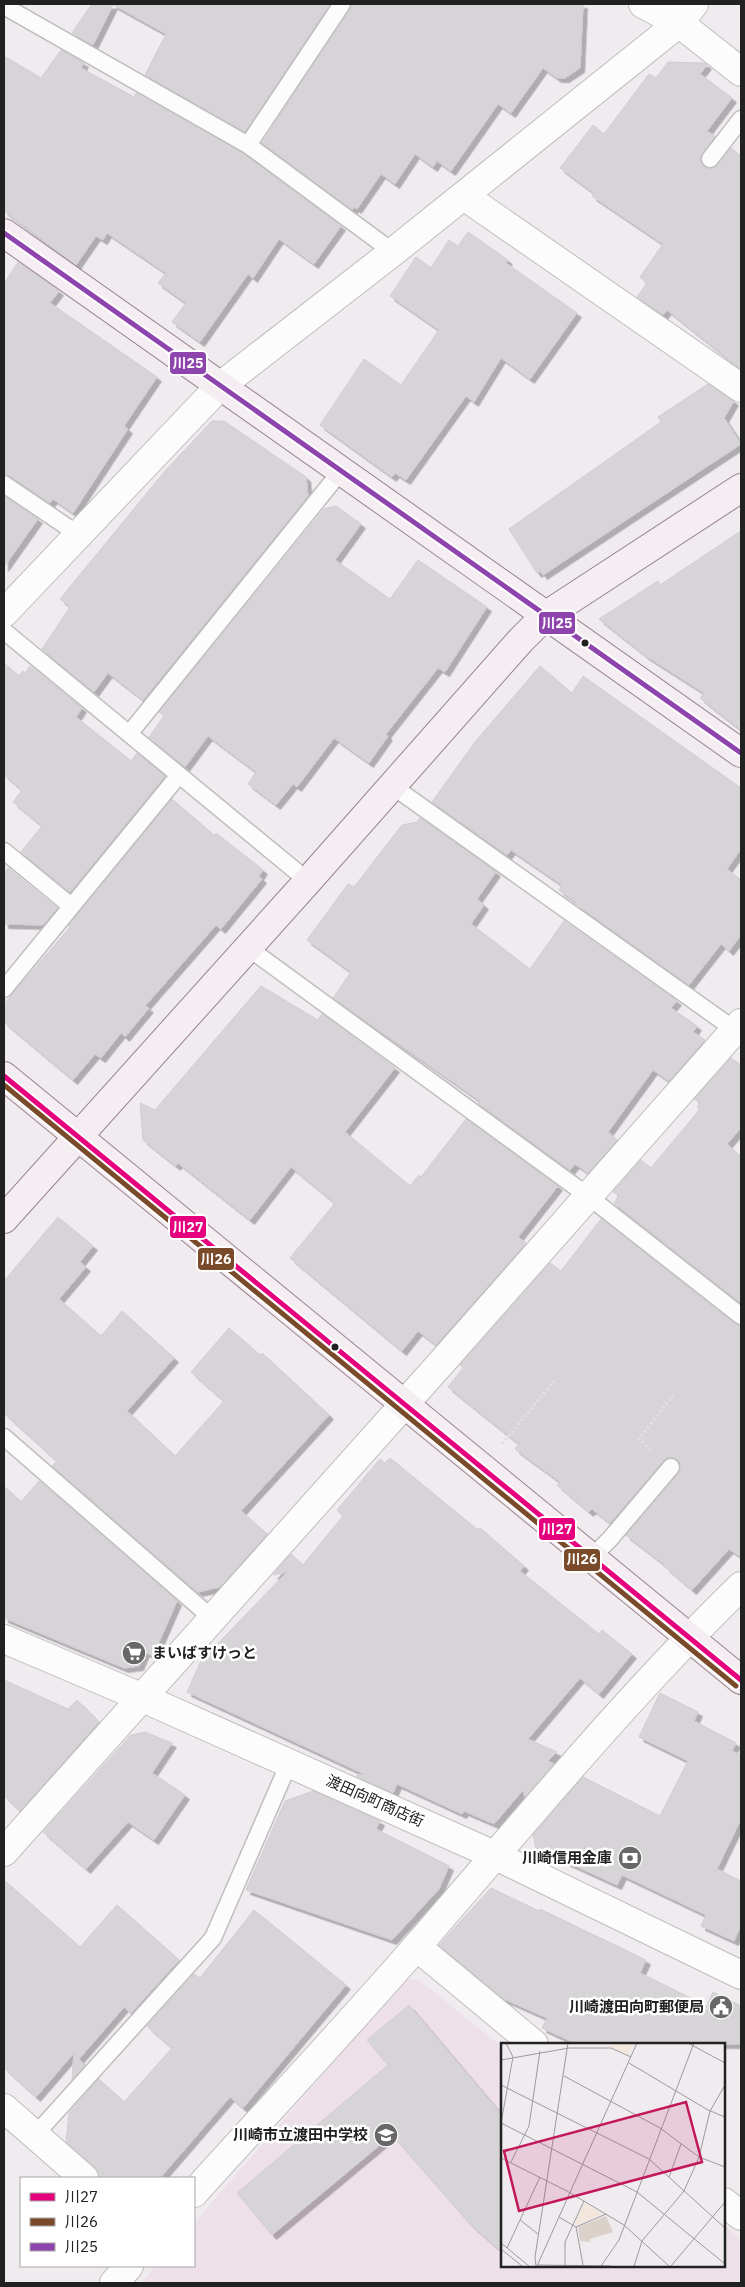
<svg xmlns="http://www.w3.org/2000/svg" width="745" height="2287" font-family="'IBM Plex Sans','Noto Sans JP',sans-serif">
<style>
.education{fill:#eee0e9}
.building{fill:#d7d4d8;stroke:#d2ccd2;filter:url(#shadow)}
.lines{fill:none;stroke-linecap:round;stroke-linejoin:round}
.lane-casing{stroke:#bfbdbf;stroke-width:19}
.street-casing{stroke:#bfbdbf;stroke-width:30}
.secondary-casing{stroke:#99838d;stroke-width:30}
.path{stroke:#e5dceb;stroke-width:3;stroke-dasharray:2.5 2.5;stroke-linecap:butt}
.lane{stroke:#fdfcfd;stroke-width:16}
.street{stroke:#fdfcfd;stroke-width:28}
.secondary{stroke:#f4edf1;stroke-width:28}
.bus-1-casing{stroke:#fff;stroke-width:9}
.bus-2-casing{stroke:#fff;stroke-width:9}
.bus-3-casing{stroke:#fff;stroke-width:9}
.bus-1{stroke:#e5007d;stroke-width:5}
.bus-2{stroke:#7a4b2a;stroke-width:5}
.bus-3{stroke:#8e44ad;stroke-width:5}
.bus-dot{fill:#212121;stroke:#fff;stroke-width:2}
.labels{text-anchor:middle;stroke-width:5;stroke-linejoin:round;paint-order:stroke}
.poi-label{font-size:15px;font-weight:bold;fill:#212121;stroke:#fff;text-anchor:end}
.street-label{font-size:15px;fill:#212121;stroke:#fff}
.inset-road{fill:none;stroke:#9d9a9d;stroke-width:1}
.view{fill:#c2185b;fill-opacity:0.15;stroke:#c2185b;stroke-width:2.5}
.inset-edge{fill:none;stroke:#212121;stroke-width:2.5}
.line-badge{stroke:#fff;stroke-width:2}
.badge-label{font-size:14px;text-anchor:middle;font-weight:bold;fill:#fff}
</style>
<defs>
<filter id="shadow"><feDropShadow dx="4.5" dy="4.5" stdDeviation="0" flood-color="#0004"/></filter>
</defs>
<rect width="100%" height="100%" fill="#efebef"/>
<path class="education" d="M406 1979 419 1980 502 2047V2266H724V2225L741 2240V2283H141L156 2266H194V2223Z"/>
<path class="building" d="M92 4 113 5 93 45 72 33Z
M112 4H330L245 132 145 75 166 34Z
M352 4H583L580 68 565 78H557L543 68 511 113 498 104 451 171 437 161 433 167 415 154 395 184 381 174 357 209 354 207 352 210 262 143Z
M61 50 84 63 81 68 134 97 136 93 243 153 341 226 314 264 279 239 253 278 248 274 200 342 172 322 186 303 158 283 166 273 107 233 103 240 96 236 76 265 4 211V56L41 78Z
M668 62 705 63 707 65 700 74 732 98 707 131 715 136 700 158 704 167 709 169 718 165 731 148 741 156V369L667 310 663 315 637 297 647 283 640 277 663 244 592 196 594 193 560 168 593 125 604 134 649 74 656 78Z
M468 232 508 260 506 263 577 313 530 379 501 358 474 402 466 396 406 480 395 473 392 477 320 425 364 359 401 385 439 330 390 296 416 257 431 268 449 240 458 246Z
M18 262 59 291 50 303 157 377 124 426 128 429 73 513 53 499 50 503 10 476 4 474V284Z
M708 384 734 401 724 418 741 444 543 575 540 571 537 573 509 529 661 422 658 417Z
M212 421H224L306 477 308 496 143 700 108 673 94 692 42 649 70 607 60 599 165 471Z
M4 496 38 519 4 567Z
M336 506 361 524 335 560 390 599 418 560 487 607 445 672 438 668 386 734 388 736 369 763 334 738 297 787 293 784 276 805 248 784 256 772 208 736 185 767 149 737 164 716 159 712 324 509Z
M741 531V730L700 698 704 693 646 656 599 619 658 581 660 585Z
M4 663 19 676 23 671 25 673 30 666 82 708 76 717 131 761 137 753 165 776 70 892 21 852 42 826 13 802 22 790 4 775Z
M540 666 572 693 583 676 741 788V849L727 869 741 880V935L729 951 721 944 689 985 576 904 577 903 559 890 562 885 511 850 507 855 432 802 475 742Z
M172 799 215 836 216 833 263 870 259 876 262 879 221 929 216 925 145 1006 149 1008 125 1037 121 1033 101 1058 95 1054 73 1080 4 1022V1004L71 926H68Z
M420 818 496 872 477 899 484 905 471 924 530 969 564 921 677 1001 671 1008 697 1026 693 1032 705 1040 669 1081 653 1070 608 1132 617 1140 588 1173 575 1164 570 1170 478 1103 480 1101 333 998 351 972 307 940 348 884 354 887 402 825 417 822Z
M8 868 57 908 43 925 4 924V873Z
M261 986 318 1020 322 1014 395 1068 345 1132 410 1186 419 1175 421 1177 466 1119 558 1186 518 1237 526 1243 436 1345 418 1331 402 1351 290 1258 335 1203 291 1167 250 1220 178 1163 176 1166 143 1140 140 1103 155 1110Z
M731 1058 741 1065V1128L727 1144 741 1157V1303L614 1203 619 1196 613 1192 641 1160 651 1168 700 1109 697 1107 700 1103 694 1099Z
M58 1217 93 1246 80 1262 86 1267 59 1299 101 1336 122 1311 174 1358 127 1411 175 1456 224 1401 191 1372 229 1328 260 1355 262 1353 329 1415 241 1511 267 1534 220 1587 198 1592 52 1466 57 1461 4 1413V1281Z
M601 1219 735 1324 741 1326V1557L729 1549 692 1590 665 1567 666 1566 626 1535 679 1473 681 1464 677 1459 668 1457 663 1461 610 1523 592 1509 589 1512 557 1485 560 1482 515 1449 519 1444 448 1387 463 1368 460 1365 550 1263 561 1271Z
M390 1458 478 1530 480 1528 524 1566 520 1571 599 1634 602 1630 632 1654 599 1694 580 1678 528 1739 557 1752 548 1761 554 1764 525 1797 523 1790 494 1824 464 1811 462 1814 397 1784 393 1793 356 1776 364 1774 187 1692 201 1661 287 1572 273 1575 291 1554 303 1565 343 1516 337 1510 380 1459 385 1463Z
M39 1481 177 1601 153 1656 145 1652 139 1666 124 1668 4 1618V1486L21 1502Z
M4 1680 68 1709 77 1700 99 1722 20 1811 4 1796Z
M660 1693 698 1712 694 1721 736 1743 732 1751 741 1755V1819L717 1869 741 1881V1925L734 1941 701 1926 706 1915 622 1875 617 1885 536 1848 533 1835 583 1777 660 1816 688 1761 639 1737Z
M145 1732 172 1743 152 1773 185 1795 154 1840 128 1822 86 1869 43 1832 131 1735Z
M313 1791 380 1821 376 1829 449 1866 439 1889 392 1940 246 1890 285 1801Z
M4 1880 80 1947 117 1905 179 1960 131 2013 124 2007 79 2059 85 2065 72 2080 74 2053 36 2097 4 2068Z
M491 1888 539 1911 540 1909 646 1960 640 1973 707 2006 713 1992 741 2006V2044H577L542 2028 547 2018 502 1998 439 1945Z
M254 1910 346 1985 243 2108 230 2097 160 2178H99L94 2166 66 2142 69 2113 99 2079 124 2102 172 2048 147 2026 194 1974 200 1978Z
M409 2005 502 2115V2252L470 2224 392 2135 272 2235 237 2193 388 2065 367 2040Z"/>
<g class="lines">
<g class="lane-casing">
<path id="lane" d="M4 6 248 145 393 252
M248 145 342 4
M710 159 741 119
M4 484 79 535
M4 631 308 881
M129 734 341 471
M391 785 735 1030
M4 851 71 906
M247 947 588 1196 741 1316
M4 989 179 775
M4 1437 213 1619
M592 1557 610 1539 671 1467
M35 2135 213 1938 289 1763"/>
</g>
<g class="street-casing">
<path id="street" d="M643 4 679 23 741 72
M464 196 741 388
M4 613 219 387 393 252 679 23 694 4
M4 1639 143 1698 494 1855 741 1975
M4 1852 442 1362 741 1023
M417 1947 534 2044
M4 2108 84 2178
M194 2193C268 2111 344 2030 417 1946 523 1824 625 1699 741 1586
M724 2202 741 2216
M114 2283 129 2266"/>
</g>
<g class="secondary-casing">
<path id="secondary" d="M4 233 741 753
M4 1076 741 1680
M4 1219 308 881 521 640 545 616 741 488"/>
</g>
<path class="path" d="M502 1444 554 1381
M651 1450 639 1439 673 1395"/>
<use href="#lane" class="lane"/>
<use href="#street" class="street"/>
<use href="#secondary" class="secondary"/>
<g class="bus-1-casing">
<path id="bus-1" d="M4 1076 741 1680"/>
</g>
<g class="bus-2-casing">
<path id="bus-2" d="M4 1085 736 1686"/>
</g>
<g class="bus-3-casing">
<path id="bus-3" d="M4 233 741 753"/>
</g>
<use href="#bus-1" class="bus-1"/>
<use href="#bus-2" class="bus-2"/>
<use href="#bus-3" class="bus-3"/>
</g>
<defs>
<g id="supermarket-disc" transform="scale(1.25)"><circle r="9.5" fill="#696869" stroke="#fff"/><path d="M-6-5.5h2.5l.6 2H6L4.5 2H-2.5L-4.4-4H-6ZM-1.5 3.2a1.3 1.3 0 1 0 .1 0ZM3 3.2a1.3 1.3 0 1 0 .1 0Z" fill="#fff"/></g>
<g id="bank-disc" transform="scale(1.25)"><circle r="9.5" fill="#696869" stroke="#fff"/><path d="M-6-4H6V4H-6ZM0-2.3a2.3 2.3 0 1 0 0 4.6a2.3 2.3 0 1 0 0-4.6Z" fill="#fff"/></g>
<g id="civic-disc" transform="scale(1.25)"><circle r="9.5" fill="#696869" stroke="#fff"/><path d="M-.6-6.5H3V-4.5H.6V-3L4-1V1h2V6H-6V1h2V-1L-.6-3ZM-1.2 2.5V6h2.4V2.5Z" fill="#fff"/></g>
<g id="school-disc" transform="scale(1.25)"><circle r="9.5" fill="#696869" stroke="#fff"/><path d="M0-5L7-2L0 1L-7-2ZM-4 1L0 2.5L4 1V4Q0 6-4 4Z" fill="#fff"/></g>
</defs>
<g fill-rule="evenodd">
<use href="#supermarket-disc" x="134" y="1653"/>
<use href="#bank-disc" x="630" y="1858"/>
<use href="#civic-disc" x="721" y="2007"/>
<use href="#school-disc" x="386" y="2135"/>
</g>
<g class="bus-dot">
<circle cx="585" cy="643" r="4.5"/>
<circle cx="335" cy="1347" r="4.5"/>
</g>
<g class="labels">
<g class="poi-label">
<text x="152" y="1658" text-anchor="start">まいばすけっと</text>
<text x="612" y="1863">川崎信用金庫</text>
<text x="704" y="2012">川崎渡田向町郵便局</text>
<text x="368" y="2140">川崎市立渡田中学校</text>
</g>
<g class="street-label">
<text transform="translate(375 1801) rotate(24)" y="5">渡田向町商店街</text>
</g>
</g>
<g transform="translate(501 2043)">
<rect width="224" height="224" fill="#efebef"/>
<path d="M105 173 112 189 89 196V199L79 198 77 184Z" fill="#dad2ca"/>
<path d="M110 0H132L127 11 107 3ZM84 160 101 171 76 182 74 180Z" fill="#f3e7db"/>
<path class="inset-road" d="M187 0 224 20M0 17 68 5H110L130 14M128 20 207 67 224 74M63 33 159 85 198 114 224 124M0 42 148 116 224 185M0 80 136 149 224 221M0 80 12 14 5 0M0 115 66 148 123 182 168 223M10 119 28 83 39 8M168 134 180 101M58 174 75 184 82 222M19 177 37 191M75 184 105 171M0 200 28 223M6 205 39 134M0 206 21 223M36 222 110 223M64 222V199L83 158M35 223 34 214 67 0M36 223 136 0M100 223 118 197 193 0M133 223 141 198 183 148 198 114 209 68 224 42M170 223 224 159"/>
<path class="view" d="M185 59 201 119 18 168 3 108Z"/>
<rect width="224" height="224" class="inset-edge"/>
</g>
<g class="line-badge">
<rect x="169" y="351" width="38" height="24" rx="5" fill="#8e44ad"/>
<rect x="538" y="611" width="38" height="24" rx="5" fill="#8e44ad"/>
<rect x="169" y="1215" width="38" height="24" rx="5" fill="#e5007d"/>
<rect x="197" y="1247" width="38" height="24" rx="5" fill="#7a4b2a"/>
<rect x="538" y="1517" width="38" height="24" rx="5" fill="#e5007d"/>
<rect x="563" y="1548" width="38" height="24" rx="5" fill="#7a4b2a"/>
</g>
<g class="badge-label">
<text x="188" y="368">川25</text>
<text x="557" y="628">川25</text>
<text x="188" y="1232">川27</text>
<text x="216" y="1264">川26</text>
<text x="557" y="1534">川27</text>
<text x="582" y="1564">川26</text>
</g>
<rect width="745" height="2287" fill="none" stroke="#212121" stroke-width="10"/>
<rect x="20" y="2177" width="175" height="90" fill="#ffffff" stroke="#a6a6a6"/>
<rect x="30" y="2193" width="25" height="8" fill="#e5007d" stroke="#a6a6a6"/>
<text x="65" y="2202" font-size="15" fill="#212121">川27</text>
<rect x="30" y="2218" width="25" height="8" fill="#7a4b2a" stroke="#a6a6a6"/>
<text x="65" y="2227" font-size="15" fill="#212121">川26</text>
<rect x="30" y="2243" width="25" height="8" fill="#8e44ad" stroke="#a6a6a6"/>
<text x="65" y="2252" font-size="15" fill="#212121">川25</text>
</svg>
